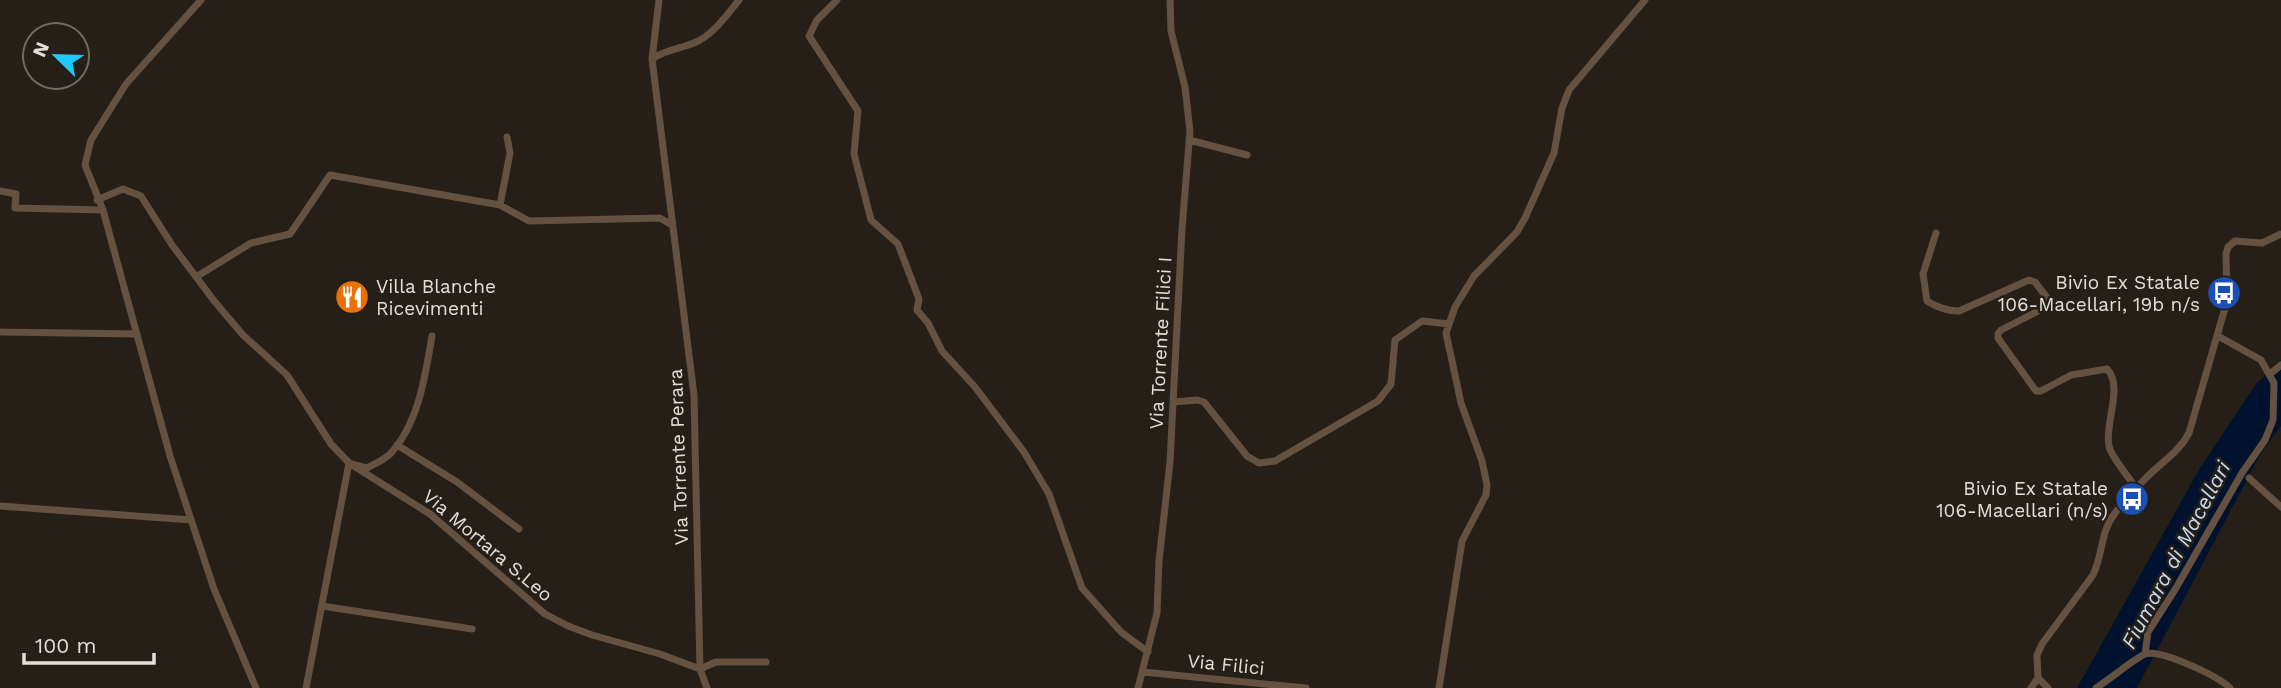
<svg xmlns="http://www.w3.org/2000/svg" width="2281" height="688" font-family="'Work Sans',sans-serif">
<style>
.water{fill:#00122d}
.lines{fill:none;stroke-linecap:round;stroke-linejoin:round}
.street{stroke:#645140;stroke-width:7}
.labels{text-anchor:middle;stroke-width:5;stroke-linejoin:round;paint-order:stroke}
.poi-label{font-size:19px;fill:#e3ded9;stroke:#261f17;text-anchor:end}
.street-label{font-size:19px;fill:#e3ded9;stroke:#261f17}
.water-label{font-size:21px;font-style:italic;fill:#c4dbf5;stroke:#261f17}
</style>
<rect width="100%" height="100%" fill="#261f17"/>
<path class="water" d="M2281 360V426L2261 453 2137 688H2077L2200 468 2256 384Z"/>
<g class="lines">
<path class="street" d="M201 0 126 84 91 140 85 165 103 210 170 456 214 589 256 688
M659 0 652 59 694 395 700 669 707 688
M837 0 817 20 809 36 858 111 854 154 871 220 898 244 919 299 917 310 928 323 942 351 975 387 1024 452 1049 494 1082 588 1121 632 1148 652
M652 59C665 50 679 49 694 43 712 36 727 15 739 0
M1189 140 1247 155
M0 191 16 194 15 208 103 210
M97 200 123 189 141 196 172 245 215 302 243 335 287 375 331 444 349 463 430 514 545 614 568 626 592 635 660 654 700 669 716 662H766
M500 205 510 153 507 137
M1936 233 1923 274 1927 301C1938 308 1947 311 1959 311L2029 280 2035 282 2048 299 2042 309 2001 330 1998 334V338L2036 391H2041L2071 375 2107 369C2124 386 2104 425 2109 446 2111 457 2129 477 2136 488
M196 277 251 243 290 234 330 175 500 205 529 221 660 218 672 225
M0 332 137 334
M2270 374 2281 365
M1173 402 1197 400 1204 402 1247 456 1259 463 1275 461 1378 401 1391 384 1395 340 1422 321 1449 324
M397 445 457 482 519 529
M2249 478 2281 507
M0 506 191 520
M322 606 472 629
M2145 654 2148 632 2176 588 2242 473 2265 440 2273 420 2274 383 2261 360 2218 336
M1143 672 1306 688
M2038 678 2048 688
M306 688 349 463 367 468C374 464 384 460 390 454 419 423 425 376 432 336
M1138 688 1157 613 1159 561 1170 462 1182 229 1190 131 1185 87 1171 31 1170 0
M1439 688 1462 541 1486 495 1487 485 1482 461 1461 403 1446 333 1455 307 1474 276 1517 232 1525 218 1554 153 1562 108 1569 90 1645 0
M2031 688 2038 678 2037 655 2042 644 2093 575C2103 555 2100 532 2115 513 2125 501 2136 488 2148 476 2163 461 2179 452 2189 433L2227 301 2226 254 2228 247 2235 241 2262 243 2281 234
M2096 688C2109 680 2135 658 2145 654 2161 649 2218 676 2230 688"/>
</g>
<defs>
<g id="bus-disc" transform="scale(1.75)"><circle r="9.5" fill="#1a4fb4" stroke="#261f17"/><path d="M-5-6H5V4H4V6H2V4H-2V6H-4V4H-5ZM-3.5-4V0h7V-4ZM-3.5 1.2v1.5H-2V1.2ZM2 1.2v1.5H3.5V1.2Z" fill="#fff"/></g>
<g id="restaurant-disc" transform="scale(1.75)"><circle r="9.5" fill="#e8710a" stroke="#261f17"/><path d="M-5-6h1v4h1v-4h1v4h1v-4h1v5L-1.5 .5V6h-2V.5L-5-1ZM5-6V6H3V1.5H1.5Q1.5-4 5-6Z" fill="#fff"/></g>
</defs>
<g fill-rule="evenodd">
<use href="#bus-disc" x="2224" y="293"/>
<use href="#restaurant-disc" x="352" y="297"/>
<use href="#bus-disc" x="2132" y="499"/>
</g>
<g class="labels">
<g class="poi-label">
<text x="2200" y="289">Bivio Ex Statale<tspan x="2200" dy="22">106-Macellari, 19b n/s</tspan></text>
<text x="376" y="293" text-anchor="start">Villa Blanche<tspan x="376" dy="22">Ricevimenti</tspan></text>
<text x="2108" y="495">Bivio Ex Statale<tspan x="2108" dy="22">106-Macellari (n/s)</tspan></text>
</g>
<g class="street-label">
<text transform="translate(1160 343) rotate(-87)" y="7">Via Torrente Filici I</text>
<text transform="translate(678 457) rotate(-92)" y="7">Via Torrente Perara</text>
<text transform="translate(488 545) rotate(40)" y="7">Via Mortara S.Leo</text>
<text transform="translate(1226 664) rotate(6)" y="7">Via Filici</text>
</g>
<g class="water-label">
<text transform="translate(2176 555) rotate(-62)" y="7">Fiumara di Macellari</text>
</g>
</g>
<g transform="translate(56 56) rotate(293)"><circle r="33" fill="#261f17" stroke="#726b65" stroke-width="2"/>
<path d="M0-5L12 26L0 18L-12 26Z" fill="#20c9fd"/>
<text y="-10" font-size="19" font-weight="bold" text-anchor="middle" fill="#e3ded9">N</text>
</g>
<path d="M24 653v10h130v-10" fill="none" stroke="#e3ded9" stroke-width="3.5"/>
<text x="35" y="653" font-size="21" fill="#e3ded9" stroke="#261f17" stroke-width="5" paint-order="stroke">100 m</text>
</svg>
